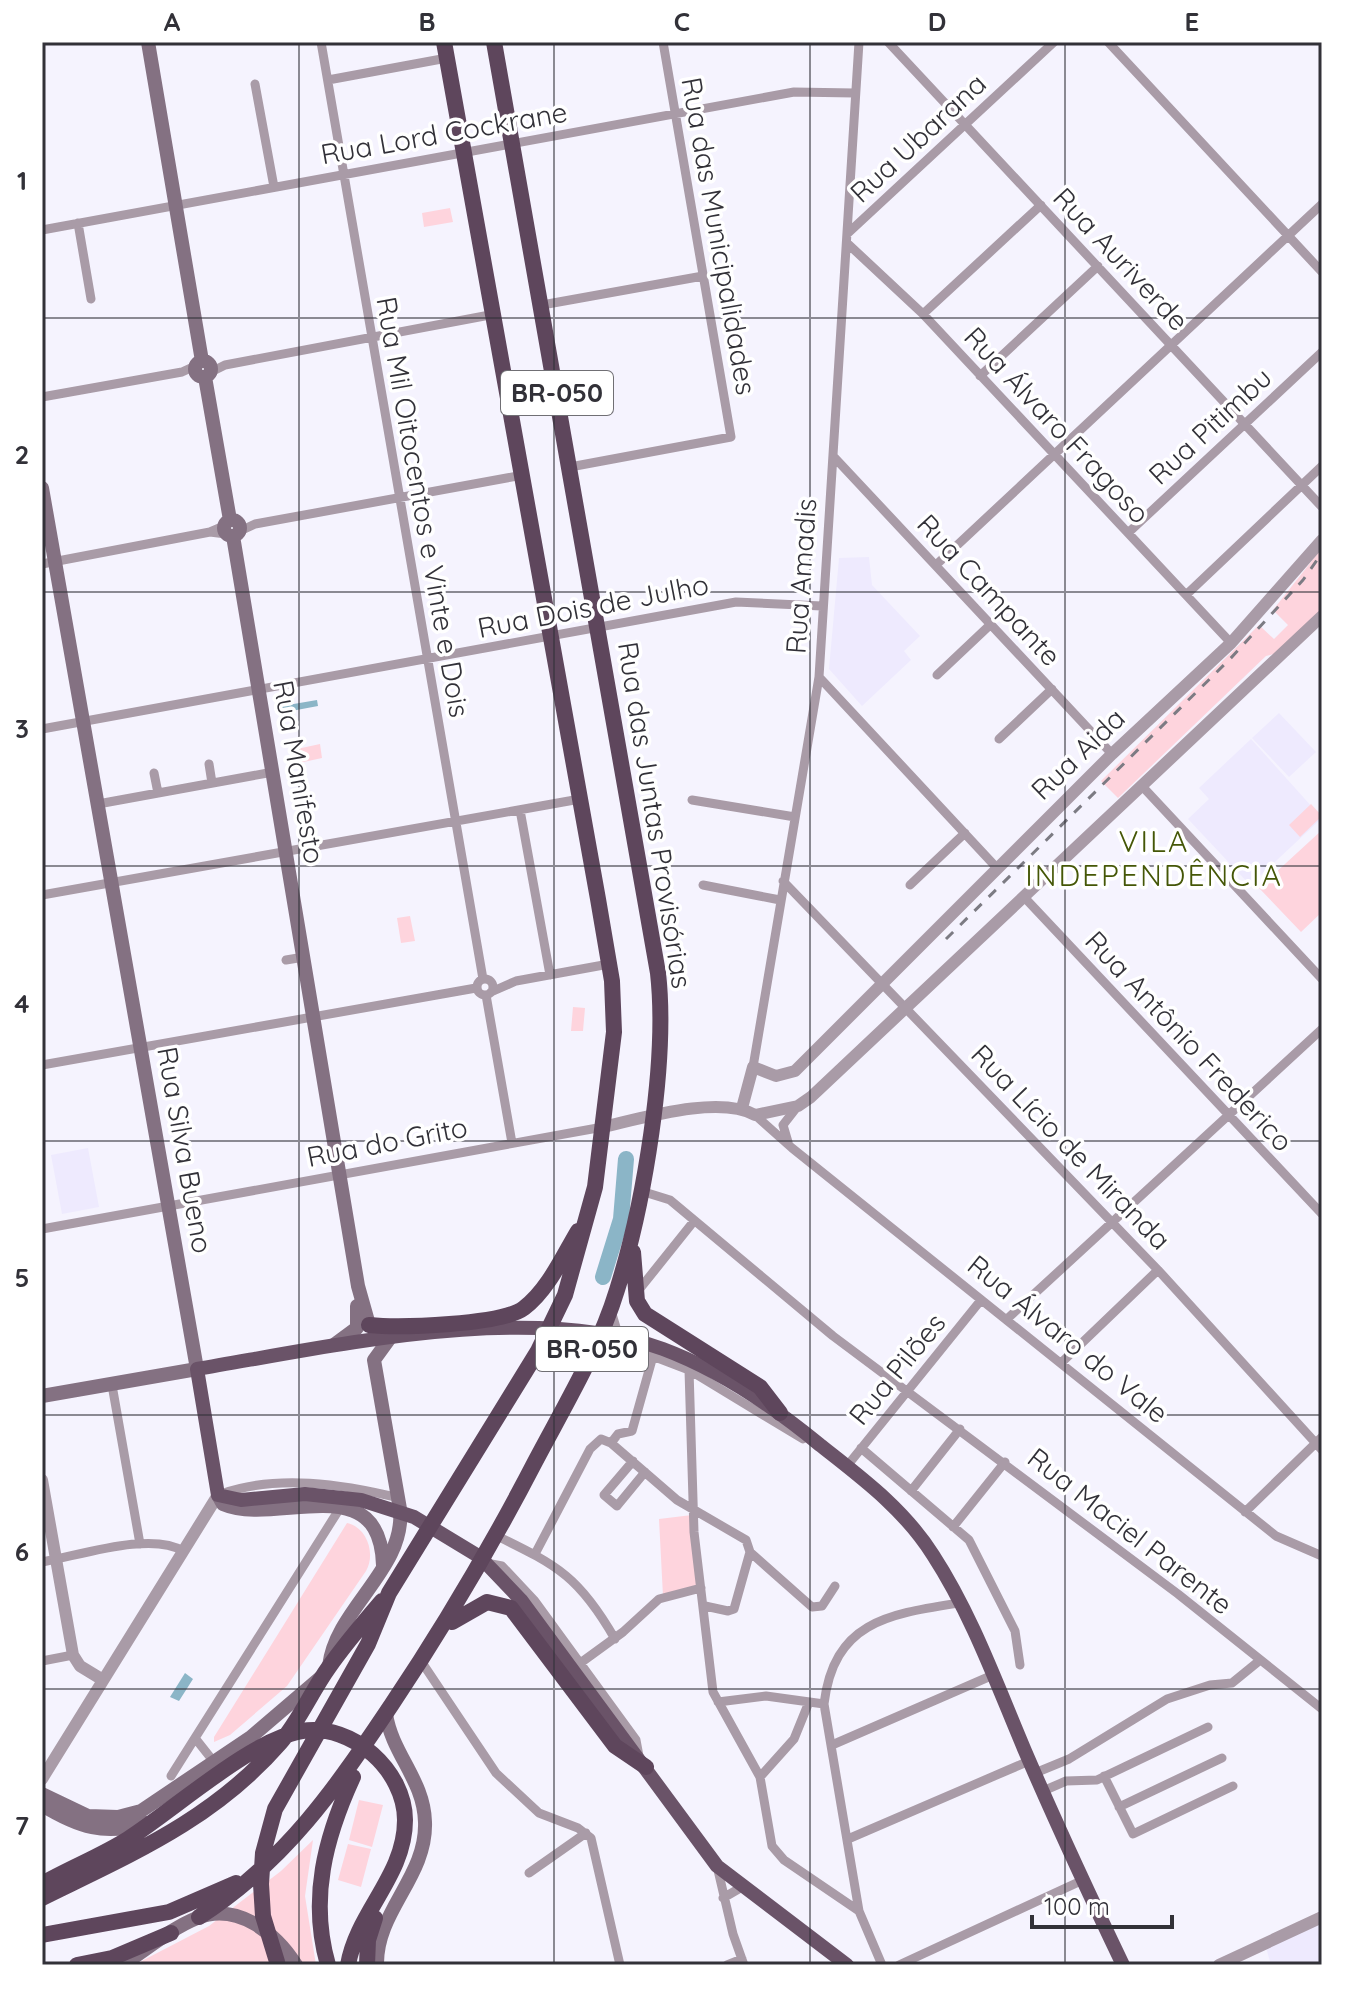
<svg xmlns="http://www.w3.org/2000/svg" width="1364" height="2007" font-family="Quicksand,sans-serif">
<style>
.built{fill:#eeeafe}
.green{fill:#fed4dd}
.water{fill:#8bb5c7}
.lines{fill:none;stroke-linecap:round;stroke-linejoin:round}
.river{stroke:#8bb5c7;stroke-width:16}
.minor{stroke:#a99ba7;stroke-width:9}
.tertiary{stroke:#a99ba7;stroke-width:12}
.secondary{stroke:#847182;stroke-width:14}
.primary{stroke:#6a5368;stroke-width:14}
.trunk{stroke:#5e465c;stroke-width:16}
.rail{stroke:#7c7b83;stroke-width:3;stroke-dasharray:10 10;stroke-linecap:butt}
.grid{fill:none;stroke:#323138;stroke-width:2;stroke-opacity:0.55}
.labels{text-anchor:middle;stroke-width:7;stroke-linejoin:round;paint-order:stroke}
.shield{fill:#fff;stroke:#706f74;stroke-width:2}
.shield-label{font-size:26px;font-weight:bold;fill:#323138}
.street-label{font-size:28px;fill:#323138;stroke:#fff}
.neighbourhood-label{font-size:30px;letter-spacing:2px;fill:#455707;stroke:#fff}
.neatline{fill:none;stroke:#323138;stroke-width:3}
.grid-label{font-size:26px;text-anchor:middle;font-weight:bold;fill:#323138}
</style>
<rect width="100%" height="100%" fill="#f5f3fe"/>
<path class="built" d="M869 557 872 585 920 636 904 651 911 660 862 706 829 669 839 558Z
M1279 713 1316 752 1289 777 1252 738Z
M1251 739 1322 818 1250 885 1188 819 1209 799 1199 788Z
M88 1148 99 1207 62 1214 51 1155Z
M1322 1910V1965H1271L1265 1944Z"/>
<path class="green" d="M450 208 453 222 424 227 422 213Z
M1322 548V610L1274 654 1266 656 1118 798 1101 781 1259 625 1274 639 1288 625 1273 610Z
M320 744 322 758 299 763 297 749Z
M1311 804 1322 816 1300 837 1289 825Z
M1322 830V912L1301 932 1259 888Z
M410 916 415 941 401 943 397 918Z
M573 1007 585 1008 583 1031H571Z
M692 1515 701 1588 663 1596 659 1519Z
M347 1523C367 1527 376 1554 366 1571L287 1686 230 1735 214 1742V1737Z
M359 1800 383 1805 372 1847 349 1840Z
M313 1840 305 1896 316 1965H134L209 1926 281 1871Z
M348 1844 371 1849 361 1887 338 1880Z"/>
<path class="water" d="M317 700 318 706 286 712 284 719 282 706Z
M185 1673 193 1679 179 1701 170 1697Z"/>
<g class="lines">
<path class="river" d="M603 1277 621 1219 626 1159"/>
<path class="minor" d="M321 42 483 979
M888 42 1322 507
M1108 42 1322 272
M328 80 447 58
M255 84 274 187
M78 223 91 299
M42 230 794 92 854 93
M847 234 1054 42
M847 243 923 314 1231 643
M542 305 703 276
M923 314 1041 205
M211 372 225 365 495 314
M980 376 1098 266
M42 397 182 372 195 366
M834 457 1112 754
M570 467 731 437 663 42
M240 531 255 524 523 475
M210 532 226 534
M1128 533 1322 352
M42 564 210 532 224 526
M936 565 1322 204
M1186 595 1322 466
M937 675 991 624
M819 677 996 867
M42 729 736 602 822 606
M999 739 1052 689
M209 764 212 783
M154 773 158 793
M1141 785 1322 979
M692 800 795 817
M98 804 273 772
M520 810 550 975
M783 881 1158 1270 1322 1450
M703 885 780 900
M910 885 965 833
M42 895 580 799
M1024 897 1322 1214
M286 960 304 957
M477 987a8 8 0 1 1 16 0a8 8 0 1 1-16 0Z
M491 992 516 981 609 964
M486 995 512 1143
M42 1065 476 988
M753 1067 819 677 859 42
M755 1115 792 1148 1276 1536 1322 1556
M788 1142 783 1125 797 1107
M641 1191 670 1200 833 1336 1178 1594 1322 1709
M42 1229 603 1127
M638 1291 694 1221
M612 1314 621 1344 689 1370 803 1439
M1007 1319 1322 1029
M653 1356 632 1431 618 1434 611 1443 677 1500 746 1540 750 1552 734 1609 728 1611 705 1606
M1061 1363 1158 1270
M689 1370 694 1532 713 1692 760 1777 772 1846 784 1860 859 1911
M112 1385 140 1544
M861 1448 969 1540 1015 1631 1020 1665
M633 1461 604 1495 617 1506 645 1472
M847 1466 981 1300
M911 1491 960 1429
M221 1494C277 1474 342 1484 399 1498
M1245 1512 1322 1437
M953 1527 1005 1462
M497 1536C559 1566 580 1578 615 1639
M750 1552 812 1607 822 1606 835 1586
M535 1554 590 1449 601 1439 611 1443
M42 1562C78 1556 151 1531 183 1551
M486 1563 502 1566 534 1600 636 1740 639 1756
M42 1661 73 1655
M421 1661 496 1773 539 1813 578 1828 591 1838 620 1965
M579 1664 623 1632 659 1599 701 1588
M718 1702 766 1696 824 1704
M195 1738 214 1762
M832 1745 993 1675
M1035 1773 1069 1759 1167 1699 1210 1685 1232 1683 1259 1661
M171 1776 340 1508
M1104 1776 1133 1834 1233 1786
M760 1777 794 1739 809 1702
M1043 1791 1066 1781 1097 1780 1208 1727
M1119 1807 1222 1758
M848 1839 1029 1761
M717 1866 733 1934 744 1965
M529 1873 586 1833
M723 1898 742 1887
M727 1965 742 1959
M882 1965 859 1911 824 1704C834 1621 889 1614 959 1603
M899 1965 1083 1880"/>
<path class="tertiary" d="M742 1108 753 1067 776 1076 795 1071 1112 754 1231 643 1322 540
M603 1127C643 1118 719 1095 755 1115L798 1106 811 1097 1322 616
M42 1480 73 1655 80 1666 103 1680
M42 1779 218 1495
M1219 1965 1322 1917"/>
<path class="secondary" d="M148 42 202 361
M195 369a8 8 0 1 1 16 0a8 8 0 1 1-16 0Z
M205 377 230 520
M42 488 197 1369 42 1396
M224 528a8 8 0 1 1 16 0a8 8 0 1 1-16 0Z
M233 536 358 1286 369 1325 390 1338 374 1360 400 1509C406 1569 336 1608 329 1666
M334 1345 357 1328V1306
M218 1495 223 1504C276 1527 380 1466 383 1565
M42 1794 88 1816 118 1817 141 1811 251 1737 320 1678
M42 1805C78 1827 105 1836 146 1823
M122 1965C146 1950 170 1929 197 1918 237 1902 276 1933 296 1965
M377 1965C376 1911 427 1877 425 1822 424 1780 392 1754 386 1714"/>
<path class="primary" d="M847 1965 717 1866 521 1600 480 1557 414 1517 361 1500 305 1494 241 1500 218 1495 197 1369C334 1346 530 1301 663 1349 719 1370 774 1407 820 1445 862 1478 904 1509 933 1555 972 1615 997 1685 1025 1751 1056 1823 1089 1894 1123 1965"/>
<path class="trunk" d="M633 1252 637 1301 645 1314 760 1387 780 1413
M369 1325C399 1328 502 1325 524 1308 548 1290 563 1256 578 1231
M452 1622 487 1602 511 1608 615 1746 646 1767
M42 1884C70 1868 101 1856 128 1839 175 1809 251 1740 302 1731 353 1723 405 1771 405 1820 405 1876 357 1912 348 1965
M42 1898C131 1854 213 1820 280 1743 300 1720 311 1692 329 1667 345 1644 364 1622 382 1601
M199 1917C286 1861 335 1789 392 1704 445 1625 492 1545 536 1460 565 1405 599 1349 617 1290 644 1204 668 1063 658 973L494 42
M42 1935 169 1912 236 1883
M77 1965 112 1958 171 1933
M278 1965 263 1916 261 1884 263 1853 275 1809 368 1644 389 1593 538 1351 565 1295 595 1187 614 1032 612 981 598 899 444 42
M328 1965C309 1899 325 1838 353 1777
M367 1965 368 1940 375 1918"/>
<path class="rail" d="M946 939 1230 659 1303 580 1322 553"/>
</g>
<path class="grid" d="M299 42V1965M554 42V1965M810 42V1965M1065 42V1965M42 318H1322M42 592H1322M42 866H1322M42 1141H1322M42 1415H1322M42 1689H1322"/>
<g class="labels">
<g class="shield">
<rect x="501" y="371" width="112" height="44" rx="6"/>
<rect x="536" y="1327" width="112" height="44" rx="6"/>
</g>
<g class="shield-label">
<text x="557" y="402">BR-050</text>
<text x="592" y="1358">BR-050</text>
</g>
<g class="street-label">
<text transform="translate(444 133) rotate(-10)" y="10">Rua Lord Cockrane</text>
<text transform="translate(918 138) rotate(-43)" y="10">Rua Ubarana</text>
<text transform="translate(719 236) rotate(80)" y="10">Rua das Municipalidades</text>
<text transform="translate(1121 259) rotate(47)" y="10">Rua Auriverde</text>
<text transform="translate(1057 425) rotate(47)" y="10">Rua Álvaro Fragoso</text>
<text transform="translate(1210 426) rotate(-43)" y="10">Rua Pitimbu</text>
<text transform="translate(423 507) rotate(80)" y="10">Rua Mil Oitocentos e Vinte e Dois</text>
<text transform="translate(801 576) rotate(-86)" y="10">Rua Amadis</text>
<text transform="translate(989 590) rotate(47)" y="10">Rua Campante</text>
<text transform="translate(593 606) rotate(-11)" y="10">Rua Dois de Julho</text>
<text transform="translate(1078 754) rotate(-44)" y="10">Rua Aida</text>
<text transform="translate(299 772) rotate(80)" y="10">Rua Manifesto</text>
<text transform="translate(655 815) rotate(81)" y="10">Rua das Juntas Provisórias</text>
<text transform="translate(1189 1041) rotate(47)" y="10">Rua Antônio Frederico</text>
<text transform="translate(387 1142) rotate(-11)" y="10">Rua do Grito</text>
<text transform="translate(1071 1147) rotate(46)" y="10">Rua Lício de Miranda</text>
<text transform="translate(185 1150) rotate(80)" y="10">Rua Silva Bueno</text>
<text transform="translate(1068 1339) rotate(39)" y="10">Rua Álvaro do Vale</text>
<text transform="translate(897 1369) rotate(-51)" y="10">Rua Pilões</text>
<text transform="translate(1130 1531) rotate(38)" y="10">Rua Maciel Parente</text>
</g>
<g class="neighbourhood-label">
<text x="1154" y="852">VILA<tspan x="1154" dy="34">INDEPENDÊNCIA</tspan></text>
</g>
</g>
<rect width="1364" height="2007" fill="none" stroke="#ffffff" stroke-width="88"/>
<path d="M1032 1915v12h140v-12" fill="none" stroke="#323138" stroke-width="4"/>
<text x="1044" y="1915" font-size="24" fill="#323138" stroke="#ffffff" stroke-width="6" paint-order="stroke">100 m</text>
<rect x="44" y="44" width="1276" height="1919" class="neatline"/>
<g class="grid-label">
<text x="172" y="31">A</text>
<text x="427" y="31">B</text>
<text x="682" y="31">C</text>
<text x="937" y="31">D</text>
<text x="1192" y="31">E</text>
<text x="22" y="190">1</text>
<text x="22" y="464">2</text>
<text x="22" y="738">3</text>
<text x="22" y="1013">4</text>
<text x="22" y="1287">5</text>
<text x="22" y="1561">6</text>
<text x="22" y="1835">7</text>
</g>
</svg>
